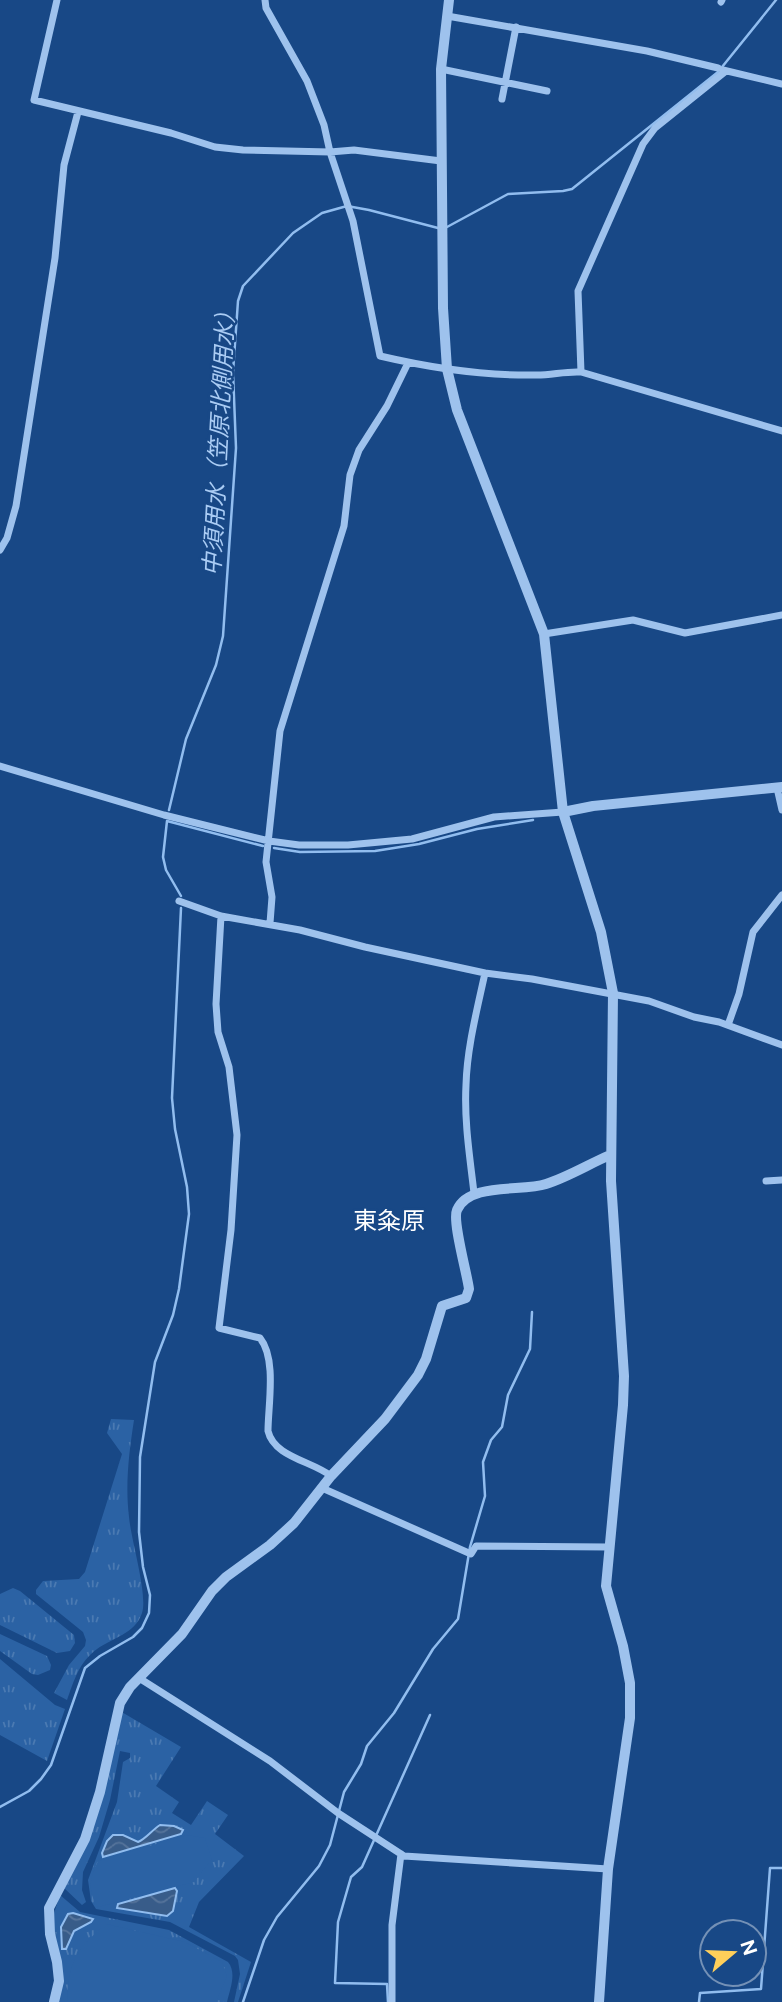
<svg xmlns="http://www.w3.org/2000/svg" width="782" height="2002" font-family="'Public Sans','Noto Sans JP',sans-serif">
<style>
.grass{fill:url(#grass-tufts)}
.pitch{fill:#2b62a4}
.water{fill:url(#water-waves);stroke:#91bdef;stroke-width:2}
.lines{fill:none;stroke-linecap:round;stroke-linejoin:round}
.stream{stroke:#91bdef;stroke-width:2.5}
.minor{stroke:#9ec2ed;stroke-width:7}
.tertiary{stroke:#9ec2ed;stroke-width:10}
.labels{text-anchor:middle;stroke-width:5;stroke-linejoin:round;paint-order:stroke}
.water-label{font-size:23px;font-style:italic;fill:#aaccf4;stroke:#184886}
.quarter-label{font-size:24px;fill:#fff;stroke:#184886}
</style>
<defs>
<pattern id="grass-tufts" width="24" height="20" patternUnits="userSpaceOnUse" patternTransform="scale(1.75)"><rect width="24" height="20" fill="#2b62a4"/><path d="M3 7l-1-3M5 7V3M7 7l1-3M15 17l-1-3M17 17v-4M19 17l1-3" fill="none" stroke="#4b7ab2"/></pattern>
<pattern id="water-waves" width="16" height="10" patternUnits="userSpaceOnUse" patternTransform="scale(1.75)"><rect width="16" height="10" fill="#385c89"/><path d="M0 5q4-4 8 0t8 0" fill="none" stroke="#56749b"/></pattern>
</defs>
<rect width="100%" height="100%" fill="#184886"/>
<path class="grass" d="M111 1419 134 1420C129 1452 125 1485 129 1517 131 1540 148 1595 142 1613 135 1634 112 1638 97 1649 79 1662 74 1681 67 1700L54 1693 69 1665 85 1646 86 1640 83 1632 36 1594V1590L43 1581 79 1579 85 1572 122 1454 107 1433Z
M13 1588 20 1591 74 1635 75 1643 70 1651 57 1653 0 1625V1594Z
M0 1634 47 1656 51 1665 50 1670 38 1675 32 1674 0 1651Z
M0 1659 55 1705 65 1709 47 1761 0 1735Z
M120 1711 181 1747 156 1786 179 1802 172 1813 191 1825 207 1801 228 1815 215 1834 244 1856 199 1902 189 1927 251 1962 238 2002H234L240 1974 238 1960 235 1956 170 1922 96 1909 91 1901 88 1880 117 1802 123 1762 130 1758V1753L120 1751 110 1800 99 1837 83 1872 82 1890 86 1902 82 1905 63 1887C97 1840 106 1767 120 1711Z
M60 1895 80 1912 169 1930 228 1962C237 1973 230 1989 227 2002H58L52 1919Z"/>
<path class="pitch" d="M187 1835 205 1838 212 1859 194 1882 98 1907C87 1891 90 1878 98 1861Z
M106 1924 185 1942 222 1962 227 1976 216 2002H67C68 1963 76 1949 106 1924Z"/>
<path class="water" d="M160 1825 174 1826 183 1830 181 1834 103 1857 102 1853 107 1841 113 1835H123L138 1842C146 1839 152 1830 160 1825Z
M175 1888 177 1891 173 1911 167 1916 117 1908 118 1904Z
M73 1913 93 1919 91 1922 74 1931 66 1949H62L61 1927 68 1914Z"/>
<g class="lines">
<path class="stream" d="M447 227 508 194 563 191 572 189 718 72 776 0
M169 810 186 739 216 665 223 636 236 448 233 372 238 301 243 286 293 233 322 213 347 206 369 210 438 228
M274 848 300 852 375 851 419 844 477 829 533 820
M181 896 166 870 163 857 167 821 263 846
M0 1807 29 1791 41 1779 51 1765 85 1668 100 1656 133 1637 142 1628 149 1613 150 1595 143 1567 139 1532 140 1457 155 1362 173 1315 179 1289 189 1214 187 1187 175 1129 172 1098 181 908
M243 2002 264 1940 277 1917 319 1866 330 1845 344 1792 361 1764 367 1746 394 1713 433 1649 458 1619 470 1547 485 1496 483 1462 491 1440 502 1427 508 1395 530 1349 532 1312
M388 2002 387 1984 335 1983 338 1922 351 1877 362 1867 430 1715
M699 2002 700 1993 761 1989 770 1868H782"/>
<path class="minor" d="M57 0 34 100 171 133 215 147 243 150 330 152 354 150 441 161
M265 0 266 8 307 81 324 125 330 152 353 221 380 356C431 368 485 376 537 375 552 375 566 371 581 372L782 431
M721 2 722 0
M447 16 647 51 718 68
M441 69 547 91
M723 70 782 84
M502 99 516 27
M581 372 578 291 643 144 655 128 726 71
M0 550 7 538 16 506 55 258 64 165 78 112
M544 634 633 620 685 633 782 615
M0 766 164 815 269 841 299 845H348L412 839 494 817 563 812
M777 788 782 810
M179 901 221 916 300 930 365 947 485 973 532 979 649 1001 694 1017 719 1022 782 1045
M221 916 216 1004 218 1032 229 1067 237 1135 231 1230 219 1328 260 1338C277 1359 268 1406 268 1431 274 1457 312 1461 331 1476
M270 923 272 897 266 862 280 731 344 526 350 475 359 450 387 406 408 363
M728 1025 739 994 753 932 782 895
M766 1181 782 1180
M474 1193C470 1158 464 1121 466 1085 467 1048 477 1010 485 973
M322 1488 471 1554 476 1546 608 1547
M139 1678 270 1761 338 1813 404 1856 608 1869
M392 2002V1925L401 1854"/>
<path class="tertiary" d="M449 0 441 69 443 308 447 369 457 410 544 634 563 812 601 932 613 993 611 1181 624 1376 623 1405 606 1586 623 1646 630 1683V1718L608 1869 599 2002
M563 812 593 806 782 787
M54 2002 59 1981 57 1962 50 1934 49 1908 85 1839 100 1792 120 1703 130 1687 182 1634 212 1591 226 1577 270 1545 294 1523 331 1476 385 1419 418 1375 426 1359 442 1306 466 1298 469 1289C467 1273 452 1221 457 1210 469 1182 522 1192 546 1184 568 1177 589 1164 610 1155"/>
</g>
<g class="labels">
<g class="water-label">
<text transform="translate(219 438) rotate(-87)" y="8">中須用水（笠原北側用水）</text>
</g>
<g class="quarter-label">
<text x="389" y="1229">東粂原</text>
</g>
</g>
<g transform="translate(733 1953) rotate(71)"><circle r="33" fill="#184886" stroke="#7491b6" stroke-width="2"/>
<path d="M0-5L12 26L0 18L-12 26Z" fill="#ffcf5a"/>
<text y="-10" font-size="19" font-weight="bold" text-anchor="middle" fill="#ffffff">N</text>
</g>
</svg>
